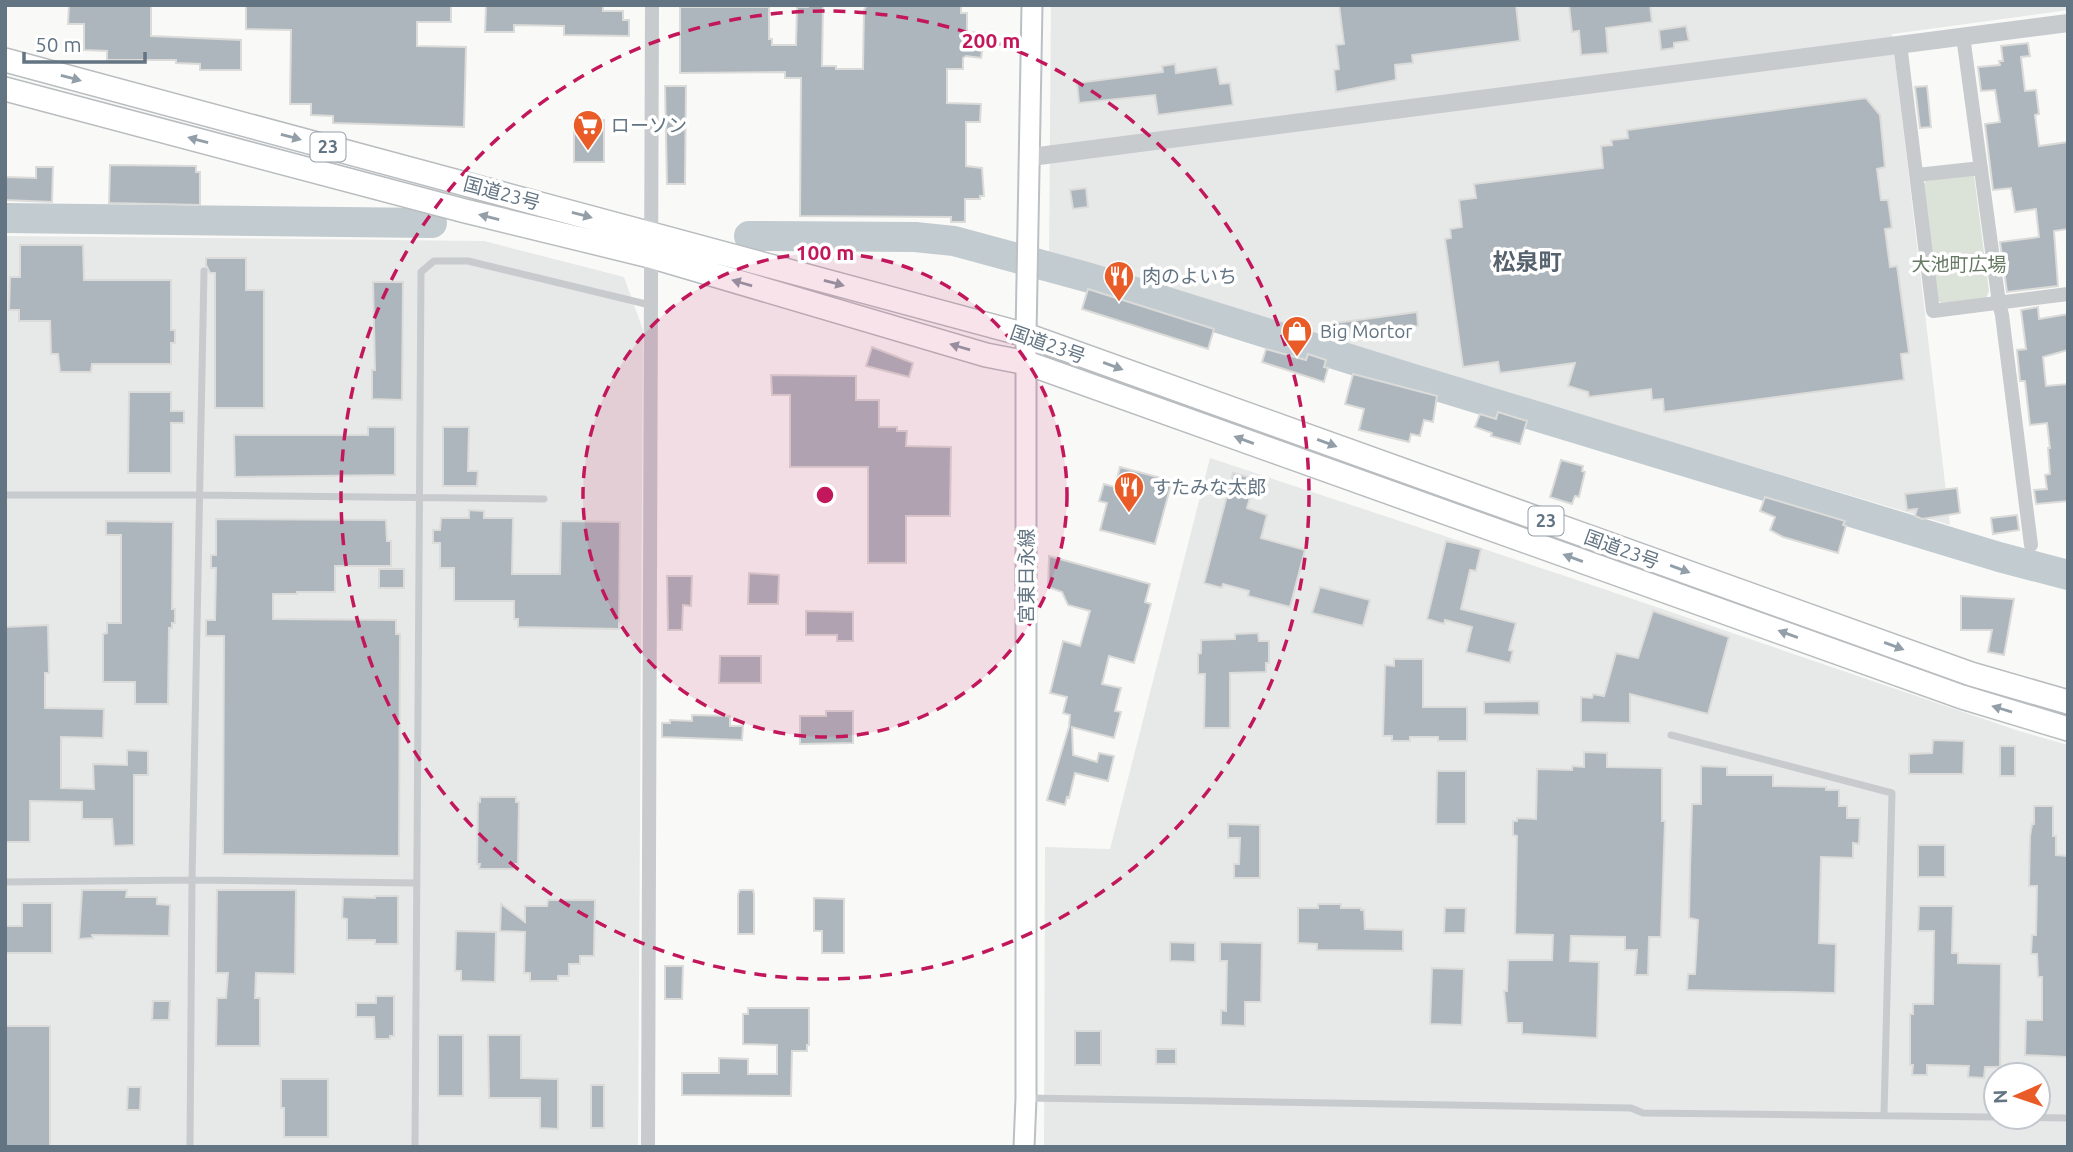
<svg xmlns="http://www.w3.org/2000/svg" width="2073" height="1152" font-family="Ubuntu,'Noto Sans JP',sans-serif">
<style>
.built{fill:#e7e8e8;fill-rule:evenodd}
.green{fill:#dbe2d8}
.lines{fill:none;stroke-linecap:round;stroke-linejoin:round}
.river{stroke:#c2cbd0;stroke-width:30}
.building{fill:#adb6bc;stroke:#dbdbd9;stroke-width:2}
.secondary-casing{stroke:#bbc0c5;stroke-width:23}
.trunk-casing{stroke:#b9bdc0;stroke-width:26}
.service{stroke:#c7cbce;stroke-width:7}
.minor{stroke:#c7cbce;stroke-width:14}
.tertiary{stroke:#c7cbce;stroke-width:18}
.secondary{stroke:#fff;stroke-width:19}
.trunk{stroke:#fff;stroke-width:23}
.oneway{fill:#929ea8}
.ring{fill:none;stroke:#c2185b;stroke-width:3.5;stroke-dasharray:12 9}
.labels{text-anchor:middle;stroke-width:7;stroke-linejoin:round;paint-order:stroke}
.shield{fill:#fff;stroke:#929ea8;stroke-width:2}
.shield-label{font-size:18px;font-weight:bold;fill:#637483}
.poi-label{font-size:19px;fill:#637483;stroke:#fff;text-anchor:start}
.street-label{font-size:19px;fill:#637483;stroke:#fff}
.park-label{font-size:19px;fill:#667a63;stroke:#fff}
.quarter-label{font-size:23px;font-weight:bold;fill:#56626e;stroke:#fff}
.centre{fill:#c2185b;stroke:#fff;stroke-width:3.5}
.ring-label{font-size:21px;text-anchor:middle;font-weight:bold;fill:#c2185b;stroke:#fff;stroke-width:7;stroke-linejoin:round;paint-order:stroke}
</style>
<rect width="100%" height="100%" fill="#f9f9f7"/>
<path class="built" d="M1051 5H2068V10L1892 34 1950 525 1049 257Z
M5 236 484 241 624 277 643 330 638 1147H5Z
M1210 458 1580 581 2019 731 2068 745V1147H1044L1045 847 1110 849ZM1996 1075H2038V1117H1996Z"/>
<path class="green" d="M1974 175 1989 291 1986 298 1941 303 1936 298 1923 186 1926 181Z"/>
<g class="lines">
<path class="river" d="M5 218 432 223
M749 236 915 237 954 241 1090 278 1417 380 1999 557 2068 575"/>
</g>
<path class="building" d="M69 5H151V36L241 40V70H200V64L176 63V60H107V51L84 50V24H68Z
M246 5H451V22H417V46L466 47 464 127 333 123V116L311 115V104H290L291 30 246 29Z
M486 5H603V11H623V20H629V36L564 35V26L514 25V32H485Z
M808 5H823L822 66H836V69H863L864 10 867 5H961V13H967V32L985 33 981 58 966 56 963 58V69H947V103L981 104 980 122H966V166L982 168 984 196H980V199H965V222H951V217L800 216 801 78H785V72L680 73V7H769V39H772V45H796L797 7H808Z
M1339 5H1516L1520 41 1412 55 1413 63 1395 65 1396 80 1336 92 1334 70 1339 69 1336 45 1344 44Z
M1569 5H1650L1652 22 1606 28 1608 53 1581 55 1579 31 1572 32Z
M1686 26 1689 41 1674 43V48L1661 50 1659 30Z
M2028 43 2030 56 2021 57 2025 91 2036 90 2039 114 2035 115 2039 146 2068 142V229L2054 231 2058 286 2007 292 2000 242 2039 237 2036 209 2015 212 2011 188 1993 190 1985 124 2000 122 1995 90 1981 91 1978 67 2000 65 1999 61H2003L2001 46Z
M1175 64 1176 73 1217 67 1220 84 1230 83 1233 105 1158 115 1155 95 1079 103 1077 83 1163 72 1162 66Z
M665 86H686L685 184H667Z
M1927 86 1931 127 1920 128 1915 87Z
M1866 98 1880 115 1885 167 1877 169 1881 200H1888L1892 228 1885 229 1890 267 1897 266 1909 353 1901 354 1904 380 1664 412 1663 399 1652 400 1651 389 1589 397 1588 392 1568 386 1575 363 1500 373 1498 362 1463 367 1445 239 1451 238 1450 229 1462 227 1459 200 1476 198 1474 184 1603 168 1601 146 1612 145 1611 140 1628 138 1627 130Z
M574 120H604V162H574Z
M110 165 196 166V172H200V205L109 203Z
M36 167H53L52 202 5 200V177L36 178Z
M1086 188 1088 207 1073 209 1070 190Z
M20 245H83L84 280H171V330H175V343H171V364H92L91 372H60L58 354H51L50 321H19V310H9L10 277H20Z
M206 258H246V290H264V408H215V273H210L206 265Z
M373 282H403L402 400 372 399V370H375Z
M1088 289 1214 329 1208 349 1082 309Z
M2038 307 2039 319 2068 314V350L2043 357 2046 386 2068 384V501L2036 504 2034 490 2047 489 2045 475 2050 474 2048 448H2050L2047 423 2030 425 2025 381H2020L2017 350 2026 349 2021 310Z
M1417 312 1418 326 1337 339 1335 323Z
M872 347 913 363 909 377 866 366Z
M1266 349 1306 360 1308 354 1326 360 1324 367 1328 368 1324 382 1262 362Z
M1353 374 1437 396 1433 422 1424 420 1420 436 1411 434 1409 442 1359 430 1364 409 1345 404Z
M771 375 856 376V400H879V427H897V431H907L906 446 951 447 950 516H906V563H868V467H790V395H772Z
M129 392H171V411H184V423H171V473H128Z
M1498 412 1527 421 1520 444 1491 436 1492 433 1475 427 1480 414 1496 419Z
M368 427H395V475L235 477 234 435H368Z
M443 427H469L468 471H478L477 486H443Z
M1561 460 1583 466 1582 471 1585 472 1579 497 1575 496 1572 504 1550 497Z
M1120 467 1172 481 1155 544 1100 530 1107 503 1099 501 1104 484 1115 487Z
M1233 473 1255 479 1247 508 1267 515 1261 538 1305 550 1290 607 1248 596 1249 591 1223 584 1222 588 1204 583Z
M1957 488 1960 513 1922 519 1915 516 1917 509 1907 510 1905 494Z
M1765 497 1845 521 1843 525 1846 526 1838 553 1783 537 1770 530 1775 517 1760 511Z
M469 510 484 511V518H513L512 574H560L561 521 620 522 619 629 518 627V619H514V601H454V568H440V543H433V530H440L441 518H469Z
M2017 515 2019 530 1993 534 1991 518Z
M216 519 386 520 387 541H391V566H335V592H297V594H273V619L396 620V634H400L399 856 223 854 224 636H206V620H215L216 568H211V555H216Z
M106 521 173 522 172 609H175V623H172V628H169L168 704H135V682H103V634L107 633V623H121V535H106Z
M1446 541 1481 549 1476 571 1470 570 1461 609 1516 623 1509 650 1513 651 1510 663 1466 652 1472 627 1445 620 1444 624 1427 619Z
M1049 556 1150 584 1145 602 1151 604 1134 663 1109 656 1102 684 1121 688 1115 711 1121 712 1114 738 1072 727 1073 755 1097 762 1099 753 1114 756 1108 781 1075 773 1069 798 1067 797 1065 805 1047 800 1069 727 1070 715 1063 713 1067 697 1050 693 1063 641 1080 646 1090 611 1068 605 1062 592 1048 587Z
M379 569H404V588H379Z
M749 573 779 575 778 604H748Z
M667 576H692L691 606 683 605 682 630H668Z
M1320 587 1370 600 1363 626 1312 613Z
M1961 596 2014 599 2004 655 1988 652 1992 630H1961Z
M806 611 853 612V641H837V635H806Z
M1653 611 1729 637 1708 714 1630 694V723L1581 722V697L1592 698 1593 694 1604 696 1616 653 1638 658Z
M48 625 49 673H45V708L104 709 103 738 61 737V788L94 789 93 764 127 765V750L148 751V775H134V845L114 846 112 819H82V802L30 801V842H5V627Z
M1258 633 1259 641H1269V663H1266V672L1230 673V728H1204L1205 674H1198V654L1201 653V640L1235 639V634Z
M720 656H761V683H719Z
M1394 659H1423V707H1467V741H1438V737H1410V741H1392V736H1383L1385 665 1394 666Z
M1539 701V715L1484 714V702Z
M826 711H853V743L800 744V716H826Z
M692 715 730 716V726H743L742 740 662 737V723H670V720L692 721Z
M1933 740 1964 741 1963 774H1909V754L1932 753Z
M2000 746H2015V776H2000Z
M1584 752 1607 753V767L1662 768V821H1665L1661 937H1649L1648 975H1635L1637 950H1625V937L1571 936 1570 961 1599 962 1597 1038 1522 1034V1023H1507L1504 991H1507L1508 960H1552L1553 935 1515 934 1517 836 1513 835V821H1517V818L1536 819 1537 769 1572 770V766L1584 767Z
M1701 766 1727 767V775H1773V786L1826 787V790H1839V806H1847V818H1860L1859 844 1853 843V858L1821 857 1819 943 1836 944 1835 993 1687 990 1688 974H1695L1698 920 1689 918 1690 869 1692 804H1701Z
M1437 771H1466V824H1436Z
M480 797H516V802H519L518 864H515V869H479L480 864H477L478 802H480Z
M2034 806H2053V836H2056V855L2068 856V1057L2025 1055 2026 1020H2042V977H2038L2037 954H2031L2032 935H2036L2037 886H2029L2030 836 2032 824H2034Z
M1228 824 1260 825V878H1234V864H1239L1240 838H1228Z
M1918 845H1945V877H1918Z
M82 890H127L126 897H157V904L170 905 169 936 92 935 93 938 79 939Z
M217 890H296L295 974 256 973 255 998H260V1046H216L217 998H226L228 973H216Z
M740 890H753L754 894V934H738V894Z
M375 896H398V944H375V940H347V919L342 918 343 897 375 898Z
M814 898 844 899V953H822V931H814Z
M548 900H595L594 956H580V964H569V976H558V981H530V973H524L525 932 500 931 501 904 525 922V906H547Z
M22 903H52V953H5V926H22Z
M1318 904H1341V908H1361V910H1364L1365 929 1403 930V951L1317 950V944L1298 943V908H1318Z
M1919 906H1953L1952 953H1958V963L2001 964 2000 1067H1985L1984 1078 1968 1077 1969 1066 1927 1065V1075H1912L1913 1065H1910V1014H1913V1004H1933L1934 931H1918Z
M1445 908H1466L1465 933H1444Z
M456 931 496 932 495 982 461 981V971H455Z
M1170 942 1195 943V962L1170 961Z
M1220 942 1262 943 1261 1002H1245V1026L1221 1025V1010L1226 1011 1227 961H1220Z
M665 966H683L682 999H665Z
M1432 968 1464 969 1462 1025 1430 1024Z
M376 996H394V1036H390V1039H375L374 1017H356V1003H376Z
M153 1001H170L169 1020H152Z
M748 1008H809V1045H807V1051H792L791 1096 682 1095V1073H719V1058L748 1059V1074H777V1045L743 1044V1014H748Z
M5 1026H50V1147H5Z
M1075 1031H1101V1065H1075Z
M438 1035H463V1096H438Z
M488 1035H521V1078L558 1079V1129L540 1128V1098H489Z
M1156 1049H1176V1064H1156Z
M281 1079H328V1137H284V1108H281Z
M591 1085H604V1128H591Z
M128 1087H141L140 1110H127Z"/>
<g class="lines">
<g class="secondary-casing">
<path id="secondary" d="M1024 1147 1026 1098V335L1032 5"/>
</g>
<g class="trunk-casing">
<path id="trunk" d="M5 60 1026 335 1971 674 2068 702
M5 89 465 211 650 256 986 355 1027 363 1962 697 2068 729"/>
</g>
<path class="service" d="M5 495H199L544 499
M1671 735 1892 793 1884 1115
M5 882 192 880 416 883
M1027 1098 1631 1108 1643 1113 2068 1118
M190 1147 192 880 204 271
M415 1147 421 272 434 261H468L650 305"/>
<path class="minor" d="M1963 36 1999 303 2002 315 2031 545
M1900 44 1933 311 2068 294
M1917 175 1981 168
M648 1147 652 5"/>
<path class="tertiary" d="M1031 157 2068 23"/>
<use href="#secondary" class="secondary"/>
<use href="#trunk" class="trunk"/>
</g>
<defs><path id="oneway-solid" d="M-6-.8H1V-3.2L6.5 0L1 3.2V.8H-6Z" transform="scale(1.75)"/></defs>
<g class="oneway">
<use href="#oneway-solid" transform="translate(71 78) rotate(15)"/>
<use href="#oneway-solid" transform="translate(291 137) rotate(15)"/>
<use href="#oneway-solid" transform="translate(198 140) rotate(-165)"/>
<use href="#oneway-solid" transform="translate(582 215) rotate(15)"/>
<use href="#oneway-solid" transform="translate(489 217) rotate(-166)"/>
<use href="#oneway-solid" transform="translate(742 283) rotate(-164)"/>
<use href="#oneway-solid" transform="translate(834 283) rotate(15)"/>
<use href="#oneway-solid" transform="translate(960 347) rotate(-164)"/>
<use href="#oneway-solid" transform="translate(1113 366) rotate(20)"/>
<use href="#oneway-solid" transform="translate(1244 440) rotate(-160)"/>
<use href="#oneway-solid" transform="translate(1327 443) rotate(20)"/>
<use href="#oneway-solid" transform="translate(1573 558) rotate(-160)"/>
<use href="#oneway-solid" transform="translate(1680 569) rotate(20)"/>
<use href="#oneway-solid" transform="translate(1788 634) rotate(-160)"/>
<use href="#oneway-solid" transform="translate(1894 646) rotate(20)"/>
<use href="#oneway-solid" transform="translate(2002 709) rotate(-163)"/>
</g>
<circle cx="825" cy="495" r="242" fill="#c2185b" fill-opacity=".12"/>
<g class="ring">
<circle cx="825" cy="495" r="242"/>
<circle cx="825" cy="495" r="484"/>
</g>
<defs>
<g id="supermarket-pin" transform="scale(1.575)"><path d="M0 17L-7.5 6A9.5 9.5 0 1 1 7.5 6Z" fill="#e95b27" stroke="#fff"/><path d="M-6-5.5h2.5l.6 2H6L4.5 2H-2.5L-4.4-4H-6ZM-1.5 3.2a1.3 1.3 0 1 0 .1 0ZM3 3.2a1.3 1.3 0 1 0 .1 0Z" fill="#fff"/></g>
<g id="restaurant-pin" transform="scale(1.575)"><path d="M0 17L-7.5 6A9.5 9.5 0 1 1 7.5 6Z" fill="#e95b27" stroke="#fff"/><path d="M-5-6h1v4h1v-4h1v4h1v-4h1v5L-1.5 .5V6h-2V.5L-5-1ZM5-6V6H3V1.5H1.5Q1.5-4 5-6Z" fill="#fff"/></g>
<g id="shop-pin" transform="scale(1.575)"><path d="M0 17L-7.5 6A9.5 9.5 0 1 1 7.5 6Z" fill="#e95b27" stroke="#fff"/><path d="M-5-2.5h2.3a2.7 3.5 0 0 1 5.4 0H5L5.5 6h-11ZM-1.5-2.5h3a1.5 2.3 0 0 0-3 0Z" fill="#fff"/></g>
</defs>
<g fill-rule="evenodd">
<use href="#supermarket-pin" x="588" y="125"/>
<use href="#restaurant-pin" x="1119" y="276"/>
<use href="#shop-pin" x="1297" y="331"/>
<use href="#restaurant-pin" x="1129" y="487"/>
</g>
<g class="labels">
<g class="shield">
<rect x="310.5" y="132.5" width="35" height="29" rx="5"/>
<rect x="1528.5" y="506.5" width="35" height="29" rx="5"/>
</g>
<g class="shield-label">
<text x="328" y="153">23</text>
<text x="1546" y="527">23</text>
</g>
<g class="poi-label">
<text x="611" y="132">ローソン</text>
<text x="1142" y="283">肉のよいち</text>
<text x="1320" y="338">Big Mortor</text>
<text x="1152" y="494">すたみな太郎</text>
</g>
<g class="street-label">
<text transform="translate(502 193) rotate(15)" y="7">国道23号</text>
<text transform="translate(1048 344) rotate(19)" y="7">国道23号</text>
<text transform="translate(1622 549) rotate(20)" y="7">国道23号</text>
<text transform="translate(1026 576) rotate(-90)" y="7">宮東日永線</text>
</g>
<g class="park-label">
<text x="1959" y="271">大池町広場</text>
</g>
<g class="quarter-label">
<text x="1527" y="270">松泉町</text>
</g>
</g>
<circle cx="825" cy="495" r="10" class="centre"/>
<g class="ring-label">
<text x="991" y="48">200 m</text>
<text x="825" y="260">100 m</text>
</g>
<rect width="2073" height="1152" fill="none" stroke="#637483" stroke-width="14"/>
<g transform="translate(2017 1096) rotate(268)"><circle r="33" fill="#ffffff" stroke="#c1c7cd" stroke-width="2"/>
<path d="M0-5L12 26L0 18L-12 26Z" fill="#e95b27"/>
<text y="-10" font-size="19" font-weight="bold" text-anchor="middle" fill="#637483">N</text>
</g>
<path d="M24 52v10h121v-10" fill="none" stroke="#637483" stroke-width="3.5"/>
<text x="35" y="52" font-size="21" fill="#637483" stroke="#ffffff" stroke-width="5" paint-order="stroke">50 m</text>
</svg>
